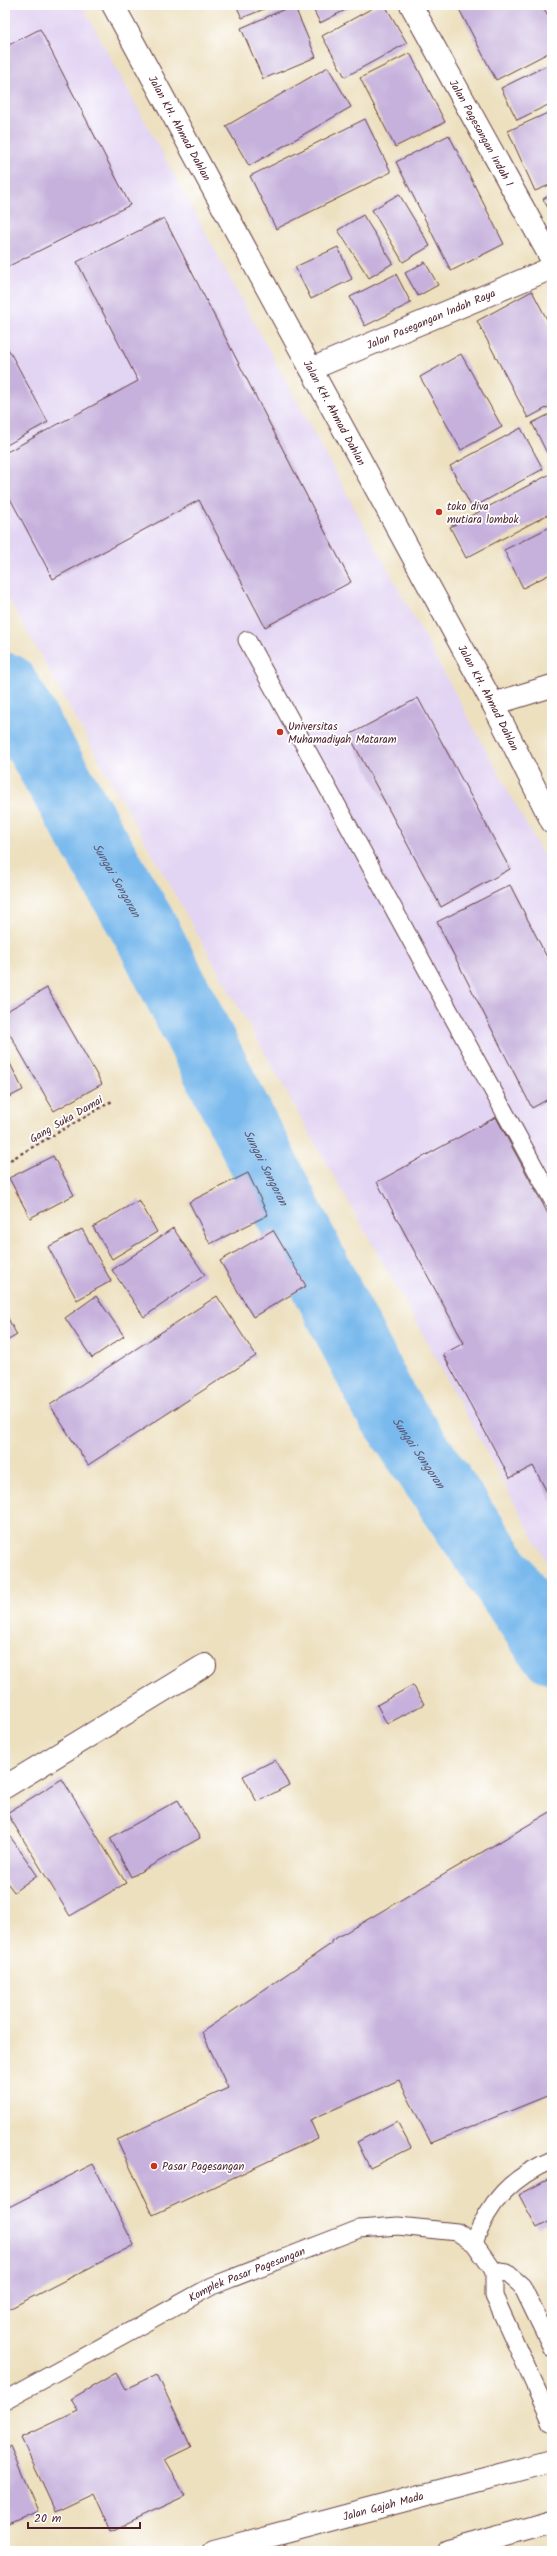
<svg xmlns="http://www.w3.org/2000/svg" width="557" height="2556" font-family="Kalam,sans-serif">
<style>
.built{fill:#e2d4f3}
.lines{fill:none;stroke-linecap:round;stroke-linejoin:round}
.river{stroke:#79b9ed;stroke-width:67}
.building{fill:#c6b1dc}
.lane-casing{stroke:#623c41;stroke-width:19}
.street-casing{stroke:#623c41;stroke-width:24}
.secondary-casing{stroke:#623c41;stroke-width:24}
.path{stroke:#623c41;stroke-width:2.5;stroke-dasharray:3 3;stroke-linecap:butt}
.lane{stroke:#fff;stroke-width:17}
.street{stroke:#fff;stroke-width:22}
.secondary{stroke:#fff;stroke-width:22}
.poi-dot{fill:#c8321e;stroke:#fff;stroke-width:1.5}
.labels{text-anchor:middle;stroke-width:3.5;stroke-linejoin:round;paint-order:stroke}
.street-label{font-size:11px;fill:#4a1f2b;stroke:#fff}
.poi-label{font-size:11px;fill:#4a1f2b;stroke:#fff;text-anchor:start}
.water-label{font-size:12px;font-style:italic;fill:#5a556f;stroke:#fff}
</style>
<rect width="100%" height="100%" fill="#fff"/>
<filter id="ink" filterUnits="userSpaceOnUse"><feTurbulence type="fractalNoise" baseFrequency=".025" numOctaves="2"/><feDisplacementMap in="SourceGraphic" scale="8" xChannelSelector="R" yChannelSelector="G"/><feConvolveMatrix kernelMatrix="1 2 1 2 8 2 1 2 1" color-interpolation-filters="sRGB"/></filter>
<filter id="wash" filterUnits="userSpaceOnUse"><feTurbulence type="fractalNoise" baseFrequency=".012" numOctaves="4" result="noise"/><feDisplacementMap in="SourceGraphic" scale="16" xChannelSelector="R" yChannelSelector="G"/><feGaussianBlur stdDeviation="0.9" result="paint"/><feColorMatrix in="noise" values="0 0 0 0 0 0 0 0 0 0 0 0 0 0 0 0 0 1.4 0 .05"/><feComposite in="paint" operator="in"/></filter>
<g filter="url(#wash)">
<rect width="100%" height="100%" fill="#ede0bf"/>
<path class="built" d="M5 5H82L552 872V1572L415 1320 5 593Z"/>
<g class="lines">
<path class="river" id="s1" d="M5 686 148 935 384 1402 552 1650"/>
</g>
<g id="blocks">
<path class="building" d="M236 5H274L242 18Z
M294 5 316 57 263 79 241 28Z
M311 5H355L320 23Z
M378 5H385L407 43 345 77 322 36Z
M467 5H542L552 23V51L496 80 459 9Z
M40 29 130 205 5 268V47Z
M410 53 445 122 395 147 360 78Z
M552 63V103L517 120 501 88Z
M328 67 351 107 249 166 226 126Z
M552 111V184L535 191 508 131Z
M365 119 391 172 276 229 250 176Z
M449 135 504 244 451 271 396 162Z
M399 194 430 246 403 262 372 210Z
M552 194V215L543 199Z
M363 215 393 263 369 278 338 230Z
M164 218 351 582 265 627 199 500 53 579 5 489V453L138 381 77 262Z
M338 247 352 279 311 299 295 267Z
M425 262 438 285 418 296 405 273Z
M396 274 411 303 365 326 350 297Z
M532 291 552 329V405L528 418 477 321Z
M5 343 48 422 5 446Z
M461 354 502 427 461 450 420 377Z
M552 413V458L550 459 532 423Z
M521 428 543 469 472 508 450 466Z
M552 473V519L549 514 466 558 450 527Z
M552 526V573L523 588 504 550Z
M418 698 510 869 441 907 349 735Z
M510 885 552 967V1097L532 1108 437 922Z
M47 988 102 1084 54 1111 5 1026V1012Z
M5 1053 23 1090 5 1099Z
M496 1117 552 1221V1501L533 1466 510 1478 443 1354 464 1343 377 1182Z
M53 1156 74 1195 30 1218 9 1178Z
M248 1173 268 1215 210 1244 189 1202Z
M139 1200 157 1232 112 1259 93 1227Z
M173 1228 205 1275 144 1317 112 1270Z
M82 1229 111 1281 77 1300 48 1247Z
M273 1230 306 1286 253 1317 220 1261Z
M96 1296 124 1336 92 1358 65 1318Z
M217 1296 256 1356 88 1465 50 1405Z
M5 1313 17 1335 5 1342Z
M413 1685 424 1704 387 1724 377 1705Z
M275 1760 289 1785 257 1802 243 1776Z
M62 1779 126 1883 70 1916 7 1813Z
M178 1800 200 1838 131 1877 110 1838Z
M552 1811V2094L431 2143 399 2080 310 2120 318 2138 153 2215 117 2140 228 2088 202 2032 331 1944V1941Z
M5 1829 37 1875 14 1892 5 1880Z
M397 2121 411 2148 370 2168 357 2142Z
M93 2164 134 2245 5 2311V2209Z
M549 2179 552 2186V2220L537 2228 519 2195Z
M116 2373 125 2389 157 2374 191 2447 164 2460 185 2496 110 2531 93 2493 55 2511 21 2438 78 2411 71 2399Z
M10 2446 38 2511 8 2524 5 2517V2449Z"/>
</g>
</g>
<g filter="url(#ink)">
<use href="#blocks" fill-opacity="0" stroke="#623c41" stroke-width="1"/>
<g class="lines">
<g class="lane-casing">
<g id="lane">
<path d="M247 640 552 1199"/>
<path d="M474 2243C488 2202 512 2177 552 2160"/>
<path d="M494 2271V2296L552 2423"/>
<path d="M494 2271 507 2273 522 2286 552 2348"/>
<path id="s2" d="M5 2400 212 2286 359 2229 398 2226 457 2232 474 2243 494 2271"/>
</g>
</g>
<g class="street-casing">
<g id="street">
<path id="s3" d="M113 5 493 704 552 822"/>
<path id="s4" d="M411 5 552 260"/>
<path id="s5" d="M311 369 552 268"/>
<path d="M493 704 552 686"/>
<path d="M5 1787 205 1665"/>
</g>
</g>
<g class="secondary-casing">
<g id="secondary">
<path id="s6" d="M214 2551 552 2461"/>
<path d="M447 2551 552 2522"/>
</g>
</g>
<path class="path" d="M5 1163 114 1100"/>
<use href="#lane" class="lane"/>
<use href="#street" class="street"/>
<use href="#secondary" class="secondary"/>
</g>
</g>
<g class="poi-dot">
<circle cx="439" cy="512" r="4"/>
<circle cx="280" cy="732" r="4"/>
<circle cx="154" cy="2166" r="4"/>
</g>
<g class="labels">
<g class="street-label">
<text dy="4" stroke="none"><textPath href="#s3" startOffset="140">Jalan KH. Ahmad Dahlan</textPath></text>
<text dy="4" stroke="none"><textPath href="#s4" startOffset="146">Jalan Pagesangan Indah 1</textPath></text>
<text dy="4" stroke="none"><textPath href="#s5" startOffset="130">Jalan Pasegangan Indah Raya</textPath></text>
<text dy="4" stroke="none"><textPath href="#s3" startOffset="464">Jalan KH. Ahmad Dahlan</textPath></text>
<text dy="4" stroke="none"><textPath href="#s3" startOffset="788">Jalan KH. Ahmad Dahlan</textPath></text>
<text transform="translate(66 1119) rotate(-30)" y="4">Gang Suka Damai</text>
<text dy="4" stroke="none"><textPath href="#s2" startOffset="273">Komplek Pasar Pagesangan</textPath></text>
<text dy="4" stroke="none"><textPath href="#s6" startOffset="175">Jalan Gajah Mada</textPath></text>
</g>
<g class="poi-label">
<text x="447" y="510">toko diva<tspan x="447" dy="13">mutiara lombok</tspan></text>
<text x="288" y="730">Universitas<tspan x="288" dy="13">Muhamadiyah Mataram</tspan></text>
<text x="162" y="2170">Pasar Pagesangan</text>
</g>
<g class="water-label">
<text dy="4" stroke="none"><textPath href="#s1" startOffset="224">Sungai Songoran</textPath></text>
<text dy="4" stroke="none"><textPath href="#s1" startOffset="548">Sungai Songoran</textPath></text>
<text dy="4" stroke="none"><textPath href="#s1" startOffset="872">Sungai Songoran</textPath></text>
</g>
</g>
<rect width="557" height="2556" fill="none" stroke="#fff" stroke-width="20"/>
<path d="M28 2522v6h112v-6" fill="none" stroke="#4a1f2b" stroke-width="2"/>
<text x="34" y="2522" font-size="12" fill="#4a1f2b" stroke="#ffffff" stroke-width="3" paint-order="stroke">20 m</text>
</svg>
